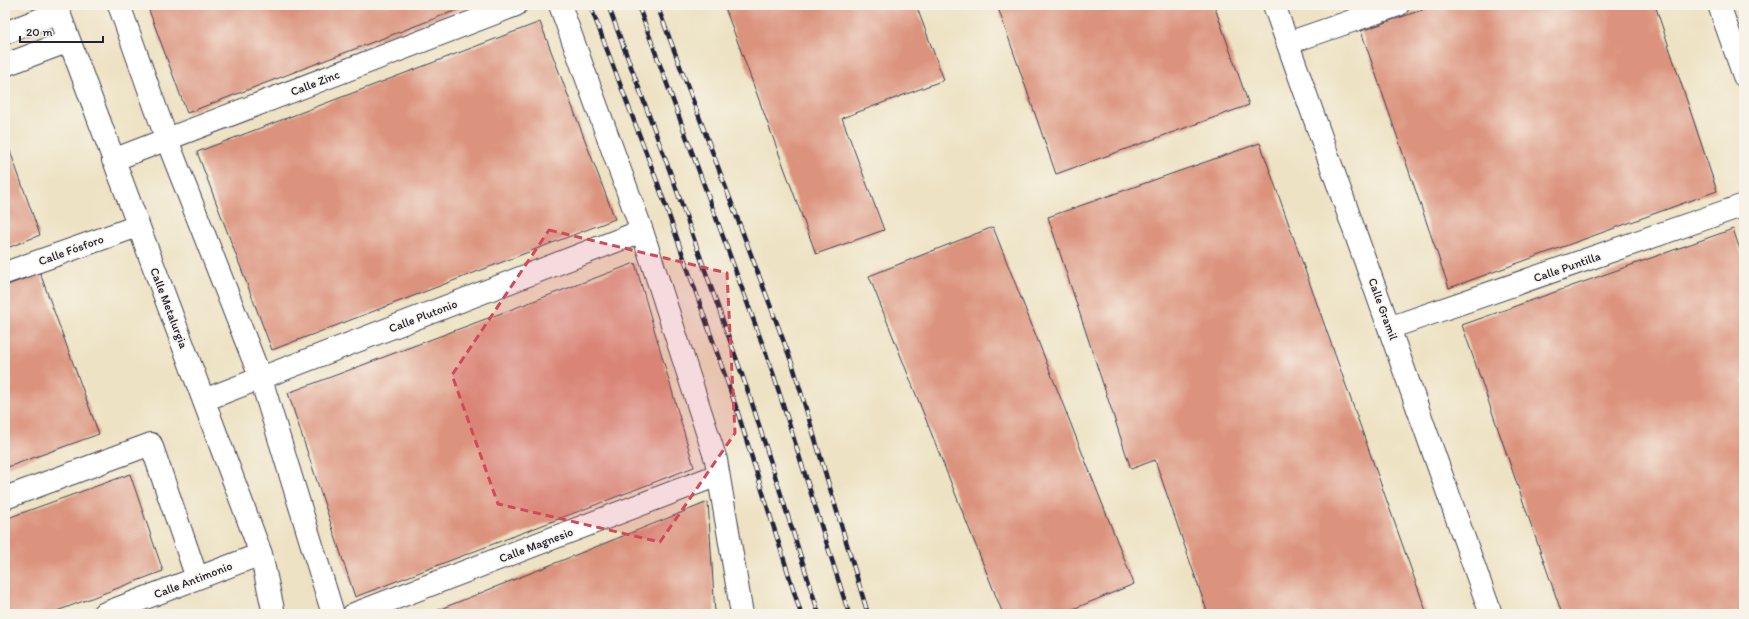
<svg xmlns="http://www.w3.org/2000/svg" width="1749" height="619" font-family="Itim,sans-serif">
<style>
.building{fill:#db937d}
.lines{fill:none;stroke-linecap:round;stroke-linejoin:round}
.minor-casing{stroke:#403f4f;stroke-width:24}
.minor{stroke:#fff;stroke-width:22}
.rail-casing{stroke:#22223b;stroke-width:4.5}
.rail{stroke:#f7f3e8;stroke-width:3;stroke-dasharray:9;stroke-linecap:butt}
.marked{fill:#d1495b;fill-opacity:0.2;stroke:#d1495b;stroke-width:3;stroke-dasharray:8 5;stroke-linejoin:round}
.labels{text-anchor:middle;stroke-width:3;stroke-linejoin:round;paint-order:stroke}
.street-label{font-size:12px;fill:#22223b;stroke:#f7f3e8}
</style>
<rect width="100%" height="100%" fill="#f7f3e8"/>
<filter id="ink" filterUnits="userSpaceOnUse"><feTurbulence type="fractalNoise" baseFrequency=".025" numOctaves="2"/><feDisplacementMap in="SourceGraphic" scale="8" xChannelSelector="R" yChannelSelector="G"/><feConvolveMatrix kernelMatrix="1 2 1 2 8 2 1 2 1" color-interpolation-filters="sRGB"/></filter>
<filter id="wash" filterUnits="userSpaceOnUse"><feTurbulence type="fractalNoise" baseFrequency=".012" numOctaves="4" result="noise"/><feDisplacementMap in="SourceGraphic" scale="16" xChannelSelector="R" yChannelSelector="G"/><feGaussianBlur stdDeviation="0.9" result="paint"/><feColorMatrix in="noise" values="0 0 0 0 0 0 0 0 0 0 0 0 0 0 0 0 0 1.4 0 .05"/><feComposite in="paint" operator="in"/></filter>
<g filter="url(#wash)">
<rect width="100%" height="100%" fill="#ede2c3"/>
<g id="blocks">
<path class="building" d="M147 5H470L187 113Z
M724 5H916L944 80 842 118 884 230 816 254Z
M997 5H1214L1249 105 1056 174Z
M1436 5H1655L1717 191 1449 288 1361 31Z
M540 22 615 219 272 350 197 152Z
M5 137 40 235 5 249Z
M1260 143 1427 614H1208L1155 460 1131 469 1048 217Z
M993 227 1134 584 1061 614H1003L869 276Z
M1733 229 1744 261V614H1562L1462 325Z
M635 263 694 467 355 597 288 393Z
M40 273 99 434 5 468V286Z
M130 474 163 571 49 614H5V519Z
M708 502 715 614H428Z"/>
</g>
</g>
<g filter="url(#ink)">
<use href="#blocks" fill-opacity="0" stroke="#403f4f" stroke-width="1"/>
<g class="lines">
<g class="minor-casing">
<path id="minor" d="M56 5 261 554 274 614
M119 5 167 140 261 379 333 614
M560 5 642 231 716 460 742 614
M1274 5 1491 614
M1719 5 1744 76
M5 33 59 12
M1288 43 1398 5
M5 65 69 41
M113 160 516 5
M5 273 138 226
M1389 328 1744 205
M204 400 642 231
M5 498 151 444 197 578
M103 614 261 554
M354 614 718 475"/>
</g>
<use href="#minor" class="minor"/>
<g class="rail-casing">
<path id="rail" d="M590 5 658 184 736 407 801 614
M608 5 672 177 751 400 819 614
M638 5 773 373 849 614
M657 5 793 366 868 614"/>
</g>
<use href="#rail" class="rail"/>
</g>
</g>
<path class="marked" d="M549 230 727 273 735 433 660 542 498 504 452 375Z"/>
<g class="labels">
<g class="street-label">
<text transform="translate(315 83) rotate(-21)" y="4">Calle Zinc</text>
<text transform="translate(71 250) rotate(-20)" y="4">Calle Fósforo</text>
<text transform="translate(1567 267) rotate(-19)" y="4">Calle Puntilla</text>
<text transform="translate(169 308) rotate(69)" y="4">Calle Metalurgia</text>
<text transform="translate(1383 309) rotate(70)" y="4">Calle Gramil</text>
<text transform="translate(423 316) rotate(-21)" y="4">Calle Plutonio</text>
<text transform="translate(536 545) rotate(-21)" y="4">Calle Magnesio</text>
<text transform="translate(193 580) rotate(-21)" y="4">Calle Antimonio</text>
</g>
</g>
<rect width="1749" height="619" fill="none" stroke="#f7f3e8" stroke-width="20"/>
<path d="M20 36v6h83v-6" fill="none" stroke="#22223b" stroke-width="2"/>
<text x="26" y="36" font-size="12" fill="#22223b" stroke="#f7f3e8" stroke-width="3" paint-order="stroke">20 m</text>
</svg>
